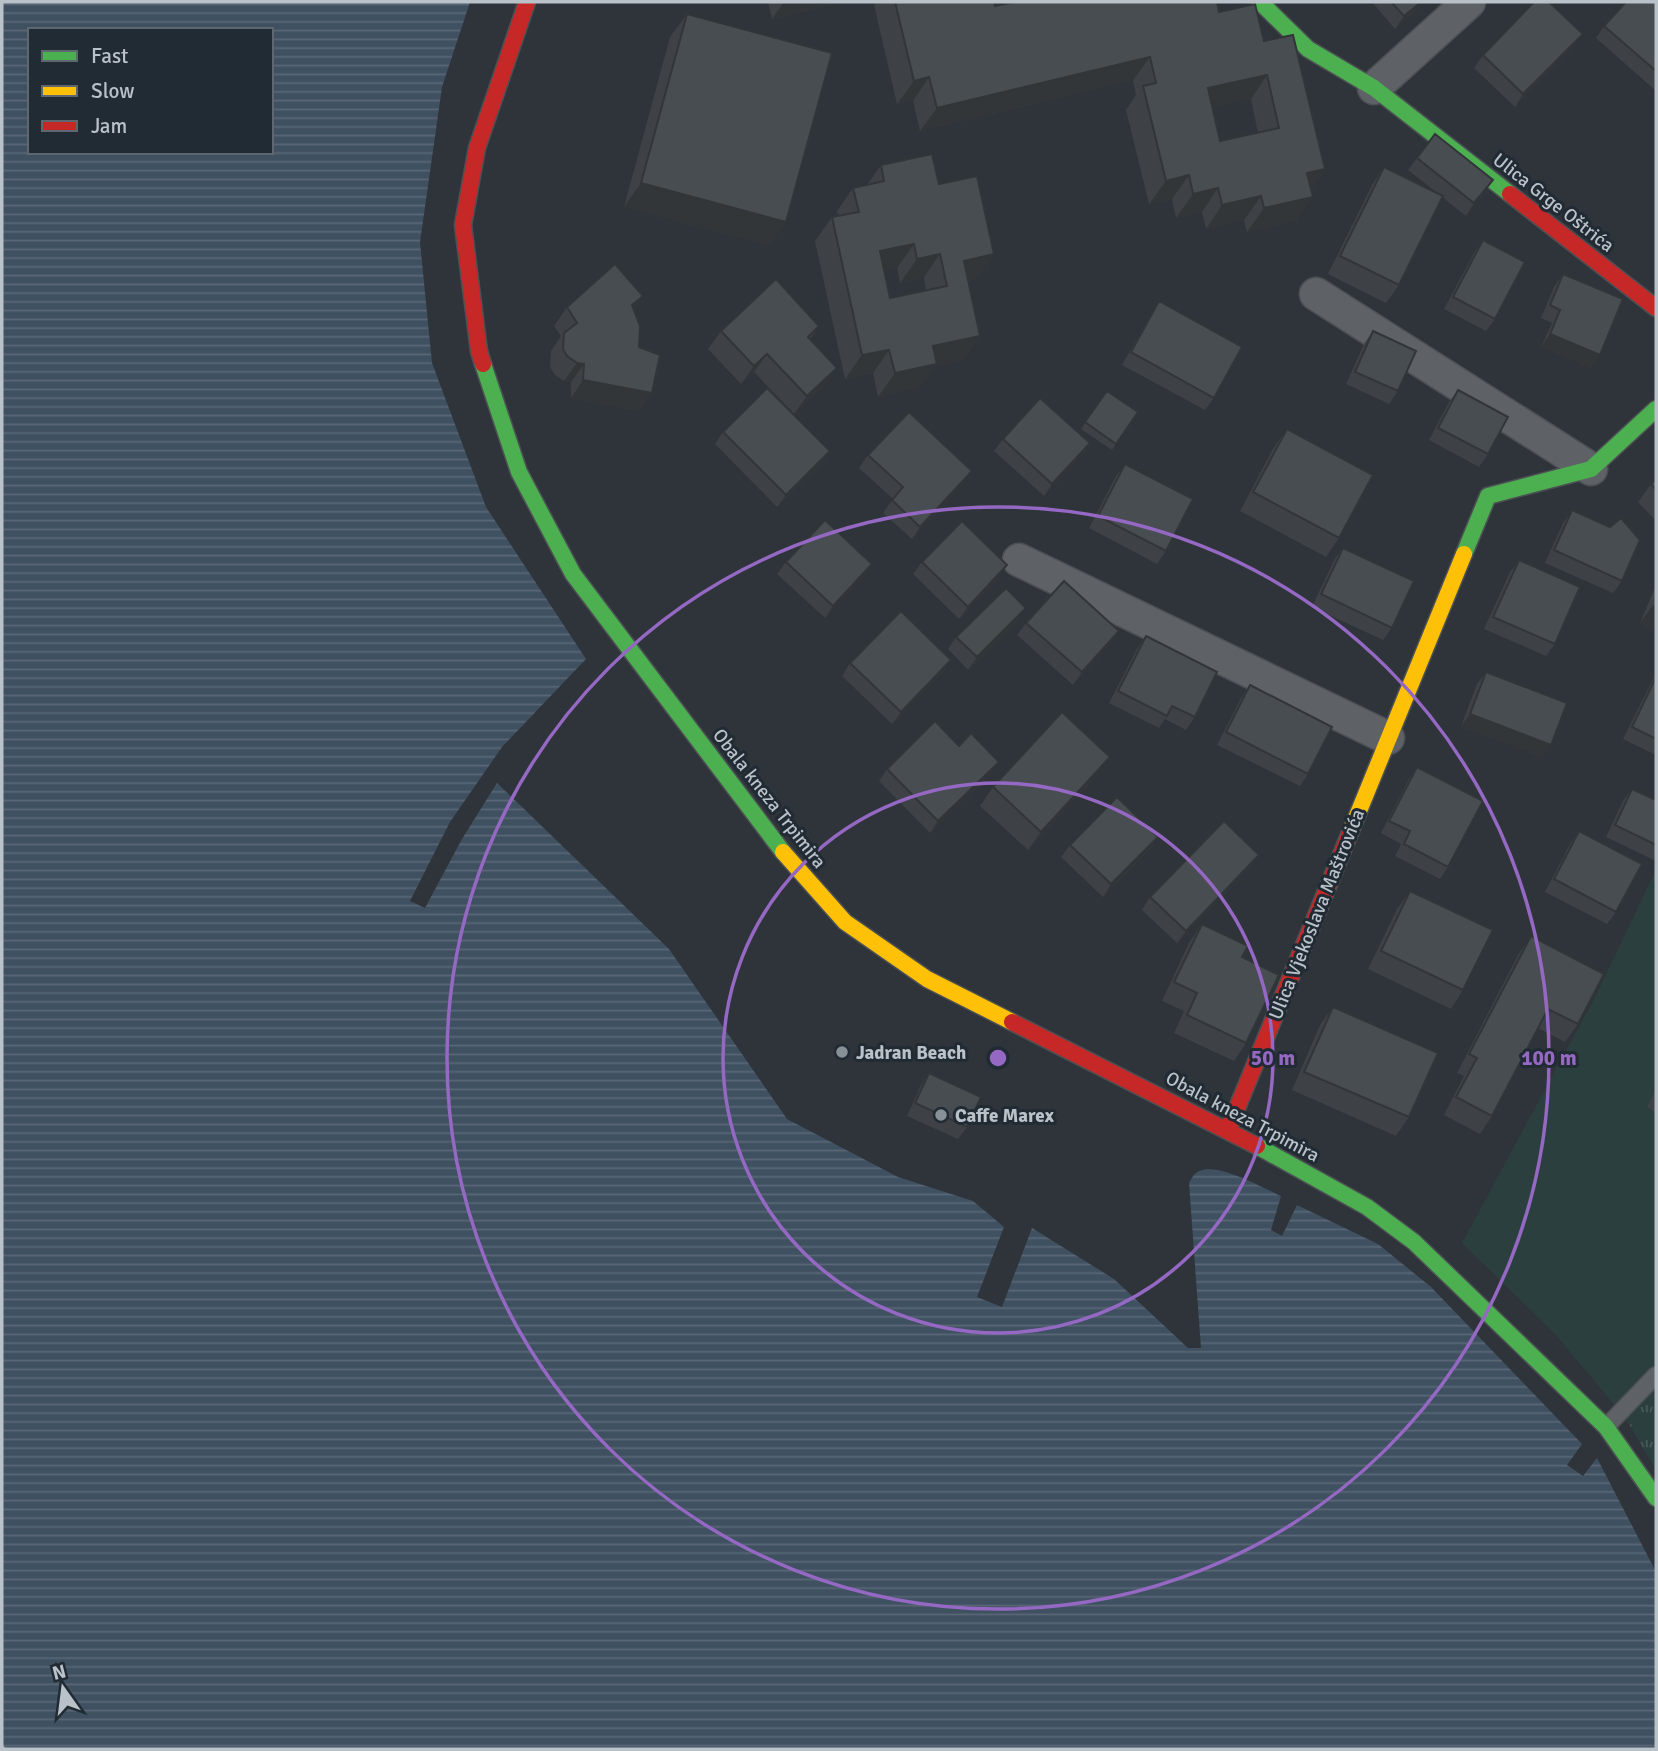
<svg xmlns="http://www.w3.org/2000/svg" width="1658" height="1751" font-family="Signika,sans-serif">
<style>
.grass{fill:url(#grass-tufts)}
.garden{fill:#2c3f3f}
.water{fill:url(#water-rules);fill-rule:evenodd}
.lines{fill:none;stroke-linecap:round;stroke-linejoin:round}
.ferry{stroke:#7d94a9;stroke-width:2;stroke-dasharray:9 7;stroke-linecap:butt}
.lane-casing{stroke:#4c5054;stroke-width:19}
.street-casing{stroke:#4c5054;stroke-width:35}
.fast-casing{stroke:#4c5054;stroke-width:19}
.slow-casing{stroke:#4c5054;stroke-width:19}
.jam-casing{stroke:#4c5054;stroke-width:19}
.lane{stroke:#5e6267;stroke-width:16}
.street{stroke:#5e6267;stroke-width:32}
.fast{stroke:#4caf50;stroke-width:16}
.slow{stroke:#ffc107;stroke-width:16}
.jam{stroke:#c62828;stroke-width:16}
.wall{fill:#3e4247;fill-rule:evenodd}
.shaded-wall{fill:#323639}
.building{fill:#484d52;stroke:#323639;stroke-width:2;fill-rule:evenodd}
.ring{fill:none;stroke:#9468c3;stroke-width:3.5}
.poi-dot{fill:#889097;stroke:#212b34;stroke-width:2.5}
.labels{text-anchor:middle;stroke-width:6;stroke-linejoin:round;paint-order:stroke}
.street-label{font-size:19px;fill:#b9c1c9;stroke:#212b34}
.poi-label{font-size:19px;font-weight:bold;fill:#b9c1c9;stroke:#212b34;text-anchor:start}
.centre{fill:#9468c3;stroke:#212b34;stroke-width:3.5}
.ring-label{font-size:21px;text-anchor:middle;font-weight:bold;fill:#9468c3;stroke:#212b34;stroke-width:6;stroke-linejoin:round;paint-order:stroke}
</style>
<defs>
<pattern id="grass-tufts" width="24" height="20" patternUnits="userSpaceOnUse" patternTransform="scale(1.75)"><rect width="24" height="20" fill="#2c3f3f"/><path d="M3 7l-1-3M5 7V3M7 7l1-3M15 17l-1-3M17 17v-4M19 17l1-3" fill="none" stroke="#485959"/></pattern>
<pattern id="water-rules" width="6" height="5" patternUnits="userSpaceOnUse" patternTransform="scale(1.75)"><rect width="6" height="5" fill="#3f5061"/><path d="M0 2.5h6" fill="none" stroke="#596776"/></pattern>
</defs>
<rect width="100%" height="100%" fill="#2e3439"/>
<path class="grass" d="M1656 1389V1470L1626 1419Z"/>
<path class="garden" d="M1656 870V1389L1626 1419 1556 1335 1462 1243 1595 997Z"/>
<path class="water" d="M2 2H470L442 87 420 242 432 363 486 507 586 659 502 747 450 822 410 901 425 908 462 839 497 783 669 949 787 1119 898 1177 973 1201 1004 1227 977 1297 1002 1307 1032 1228 1114 1279 1188 1348H1201L1189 1183C1191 1180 1193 1175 1196 1173 1213 1159 1263 1188 1281 1196L1271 1230 1282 1236 1297 1205 1378 1244 1431 1287 1582 1444 1567 1465 1583 1476 1597 1458 1656 1572V1749H2ZM30 30H271V152H30Z"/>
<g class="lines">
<path class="ferry" d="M2 1746 6 1749"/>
<g class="lane-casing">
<path id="lane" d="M1606 1427 1656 1375"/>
</g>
<g class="street-casing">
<path id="street" d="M1374 88 1469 2
M1316 294 1591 469
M1019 560 1388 738"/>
</g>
<g class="fast-casing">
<path id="fast" d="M1260 2 1308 49 1374 88 1510 194
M483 364 519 472 573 574 783 852
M1464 554 1488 496 1591 469 1656 409
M1257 1146 1367 1207 1414 1242 1606 1427 1656 1498"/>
</g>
<g class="slow-casing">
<path id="slow" d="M1350 833 1464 554
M783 852 845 922 927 979 1012 1022"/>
</g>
<g class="jam-casing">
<path id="jam" d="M1510 194 1656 308
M483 364 479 351 463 225 477 148 527 2
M1012 1022 1257 1146
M1228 1130 1350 833"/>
</g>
<use href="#lane" class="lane"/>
<use href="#street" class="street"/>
<use href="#fast" class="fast"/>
<use href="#slow" class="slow"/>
<use href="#jam" class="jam"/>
</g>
<path class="wall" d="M768 2H843L772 19Z
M876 2H994L995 6 1219 12 1264 41 1325 169 1311 189 1296 221 1247 232 1244 220 1206 229 1202 212 1176 218 1172 199 1149 204 1126 110 1136 95 1133 80 920 131 913 101 897 104 874 5ZM1251 99 1258 133 1220 141 1212 107Z
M1372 2H1426L1395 29Z
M1656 2V91L1596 38 1604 26Z
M687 14 786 222 769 245 624 207 670 37Z
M1583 34 1574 46 1515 107 1474 68 1483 55Z
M1417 158 1484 193 1466 216 1442 197 1399 285 1386 303 1328 274 1372 185 1384 167 1437 193 1408 170Z
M881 165 939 184 994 254 977 278 968 280 964 360 935 366 920 387 878 397 873 373 845 379 815 241 832 217 838 216 837 211 853 188 867 185ZM897 268 900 283 924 277 926 291 890 298 884 270Z
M1483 240 1495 319 1486 331 1444 309 1474 253Z
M1563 274 1592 368 1541 347 1552 323 1541 318 1554 287Z
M1159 301 1214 398 1205 410 1122 365 1151 314Z
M567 307 634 310 640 411 571 398V382L564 381 555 375 550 367 551 351 561 336 554 326Z
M819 326 810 339 825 386 794 414 754 372 741 384 708 349 721 331Z
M1373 331 1398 391 1389 404 1346 384 1364 344Z
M1458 390 1488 454 1479 467 1429 440 1449 402Z
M1107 391 1138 412 1112 450 1081 429Z
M1287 429 1339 538 1326 557 1240 511 1274 447Z
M723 432 830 451 822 463 777 507 715 444Z
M1003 439 1090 443 1082 455 1044 496 994 451Z
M868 455 964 483 912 539 883 513 893 499 859 468Z
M1125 464 1166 551 1157 564 1089 528 1116 476Z
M1656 478V521L1638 502 1651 484Z
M1572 510 1622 581 1613 593 1545 563 1563 523Z
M1343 548 1392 628 1383 640 1312 607 1334 560Z
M1519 560 1555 644 1546 656 1484 629 1510 572Z
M786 562 872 564 864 576 825 618 777 574Z
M922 562 999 578 959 619 913 574Z
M1656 585V630L1640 623Z
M1018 620 968 670 948 649 956 637Z
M1026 623 1119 631 1111 643 1073 685 1017 635Z
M1146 636 1195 717 1186 730 1165 719 1159 728 1109 703 1137 649Z
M951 660 943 672 892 724 842 676 850 663Z
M1486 672 1551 745 1542 757 1461 726 1477 684Z
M1656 673V755L1623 739Z
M1250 685 1308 774 1300 786 1217 745 1241 698Z
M959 746 990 774 930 833 879 781 887 769Z
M1417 767 1448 867 1440 879 1395 856 1401 844 1381 833 1409 779Z
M1097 775 1028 850 980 806 993 787Z
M1632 789 1656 800V861L1606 837 1623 801Z
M1579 831 1616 912 1607 924 1545 892 1570 844Z
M1158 837 1149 849 1103 897 1061 857 1070 845Z
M1259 855 1250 867 1177 943 1142 910 1150 897Z
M1410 891 1463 990 1451 1009 1368 969 1397 909Z
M1202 924 1242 957 1246 1043 1234 1061 1174 1033 1184 1011 1162 1001 1189 943Z
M1531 936 1578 1024 1565 1042 1538 1028 1492 1116 1480 1134 1444 1115 1464 1076 1457 1073 1518 955Z
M1333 1007 1409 1117 1396 1136 1292 1090 1320 1025Z
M929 1073 967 1127 958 1139 907 1116 921 1085Z
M1656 1089V1113L1647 1107Z"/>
<path class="shaded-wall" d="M784 2H843L772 19Z
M1421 2H1426L1395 29 1404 16Z
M1583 34 1574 46 1515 107 1523 94Z
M1150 57 1133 80 920 131 937 108Z
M1267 75 1251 99 1192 112 1208 88Z
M929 77 913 101 897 104 914 81Z
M1325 169 1308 193 1307 173Z
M1189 175 1172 199 1149 204 1166 181Z
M1493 180 1484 193 1466 216 1474 203Z
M641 183 786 222 769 245 624 207Z
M1218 188 1202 212 1176 218 1193 194Z
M1261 196 1244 220 1206 229 1222 205Z
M1313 197 1296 221 1247 232 1264 208Z
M914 244 897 268 864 275 880 251Z
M940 254 924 277 900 283 917 259Z
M994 254 977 278 947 284 964 261Z
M643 296 631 315 632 305Z
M1550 334 1600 355 1592 368 1541 347Z
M980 336 964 360 935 366 920 387 878 397 895 373 933 346Z
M889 350 873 373 845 379 862 355Z
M767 354 754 372 741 384 754 366Z
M577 363 584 364 571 382 564 381Z
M837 368 825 386 794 414 807 396Z
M583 380 652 393 640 411 571 398Z
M1090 443 1082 455 1044 496 1052 484Z
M830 451 822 463 777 507 786 495Z
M972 471 964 483 912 539 920 527Z
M872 564 864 576 825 618 833 606Z
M1007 565 999 578 959 619 968 607Z
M1653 605 1656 606V630L1640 623Z
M1026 608 1018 620 968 670 977 657Z
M1119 631 1111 643 1073 685 1082 672Z
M951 660 943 672 892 724 901 712Z
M1470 714 1551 745 1542 757 1461 726Z
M1110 757 1097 775 1028 850 1041 832Z
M999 762 990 774 930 833 938 821Z
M1158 837 1149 849 1103 897 1111 884Z
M1259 855 1250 867 1177 943 1186 931Z"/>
<path class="building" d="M895 2H994L995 6 1014 2H1217L1219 12 1255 4 1264 41 1293 35 1325 169 1307 173 1313 197 1264 208 1261 196 1222 205 1218 188 1193 194 1189 175 1166 181 1143 86 1156 83 1150 57 937 108 929 77 914 81ZM1267 75 1279 128 1220 141 1208 88Z
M1391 2H1421L1404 16Z
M1534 2H1549L1583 34 1523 94 1483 55Z
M1626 2H1656V71L1604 26Z
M687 14 832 53 786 222 641 183Z
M1435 134 1493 180 1474 203 1417 158Z
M932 154 939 184 977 176 994 254 964 261 980 336 933 346 937 364 895 373 889 350 862 355 832 217 859 212 853 188 884 181 881 165ZM914 244 917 259 940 254 947 286 890 298 880 251Z
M1384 167 1443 196 1399 285 1340 256Z
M1483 240 1525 262 1495 319 1453 297Z
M615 264 643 296 632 305 640 326 639 347 660 355 652 393 583 380 584 364 577 363 567 356 563 349 564 333 577 323 567 307Z
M1563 274 1623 299 1600 355 1550 334 1560 310 1550 305Z
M776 279 819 326 808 337 837 368 807 396 767 354 754 366 721 331Z
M1159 301 1242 347 1214 398 1131 352Z
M1373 331 1416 351 1398 391 1355 372Z
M767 388 830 451 786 495 723 432Z
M1458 390 1508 417 1488 454 1438 428Z
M1107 391 1138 412 1116 444 1085 422Z
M1040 398 1090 443 1052 484 1003 439Z
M909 412 972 471 920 527 892 500 903 487 868 455Z
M1287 429 1373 475 1339 538 1253 492Z
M1125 464 1193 499 1166 551 1098 516Z
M1656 478V490L1651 484Z
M1572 510 1610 527 1621 518 1640 540 1622 581 1554 550Z
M825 520 872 564 833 606 786 562Z
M962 521 1007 565 968 607 922 562Z
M1343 548 1414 581 1392 628 1321 594Z
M1519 560 1580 587 1555 644 1493 617Z
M1064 581 1119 631 1082 672 1026 623Z
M1006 588 1026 608 977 657 956 637Z
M901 611 951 660 901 712 850 663Z
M1146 636 1217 672 1195 717 1172 706 1167 716 1118 691Z
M1486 672 1567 703 1551 745 1470 714Z
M1656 677V739L1632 727Z
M1250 685 1332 727 1308 774 1226 732Z
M1062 712 1110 757 1041 832 993 787Z
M935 721 959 746 971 733 999 762 938 821 887 769Z
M1417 767 1483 801 1448 867 1404 844 1410 831 1389 821Z
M1632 789 1656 800V845L1615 825Z
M1117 797 1158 837 1111 884 1070 845Z
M1224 821 1259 855 1186 931 1150 897Z
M1579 831 1642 864 1616 912 1554 879Z
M1410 891 1493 930 1463 990 1381 951Z
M1202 924 1248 946 1242 957 1279 975 1246 1043 1187 1015 1197 993 1174 982Z
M1531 936 1604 974 1578 1024 1548 1009 1492 1116 1456 1097 1477 1058 1469 1054Z
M1333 1007 1438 1053 1409 1117 1304 1072Z
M929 1073 981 1097 967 1127 915 1103Z"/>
<g class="ring">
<circle cx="998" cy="1058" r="275"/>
<circle cx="998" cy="1058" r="551"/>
</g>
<g class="poi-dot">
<circle cx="842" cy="1052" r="7"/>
<circle cx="941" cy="1115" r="7"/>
</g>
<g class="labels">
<g class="street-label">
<text transform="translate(1554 202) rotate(38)" y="7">Ulica Grge Oštrića</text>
<text transform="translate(770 798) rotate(52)" y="7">Obala kneza Trpimira</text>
<text transform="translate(1316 914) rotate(-68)" y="7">Ulica Vjekoslava Maštrovića</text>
<text transform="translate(1243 1116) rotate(28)" y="7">Obala kneza Trpimira</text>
</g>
<g class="poi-label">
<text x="856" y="1059">Jadran Beach</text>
<text x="955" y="1122">Caffe Marex</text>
</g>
</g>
<circle cx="998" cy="1058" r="10" class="centre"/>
<g class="ring-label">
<text x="1273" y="1065">50 m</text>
<text x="1549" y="1065">100 m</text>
</g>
<rect width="1658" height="1751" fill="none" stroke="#b9c1c9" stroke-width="7"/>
<rect x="28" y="28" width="245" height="126" fill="#212b34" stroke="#5e6770" stroke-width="2"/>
<rect x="42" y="51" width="35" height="10" fill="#4caf50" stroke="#5e6770" stroke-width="2"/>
<text x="91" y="63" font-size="21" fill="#b9c1c9">Fast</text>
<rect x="42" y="86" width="35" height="10" fill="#ffc107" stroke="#5e6770" stroke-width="2"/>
<text x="91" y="98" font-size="21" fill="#b9c1c9">Slow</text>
<rect x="42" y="121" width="35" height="10" fill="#c62828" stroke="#5e6770" stroke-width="2"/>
<text x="91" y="133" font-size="21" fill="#b9c1c9">Jam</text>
<g transform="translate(63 1688) rotate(346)" stroke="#212b34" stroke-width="5" paint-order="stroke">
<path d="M0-5L12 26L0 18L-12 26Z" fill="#b9c1c9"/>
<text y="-10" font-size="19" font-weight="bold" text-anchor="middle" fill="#b9c1c9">N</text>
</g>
</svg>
